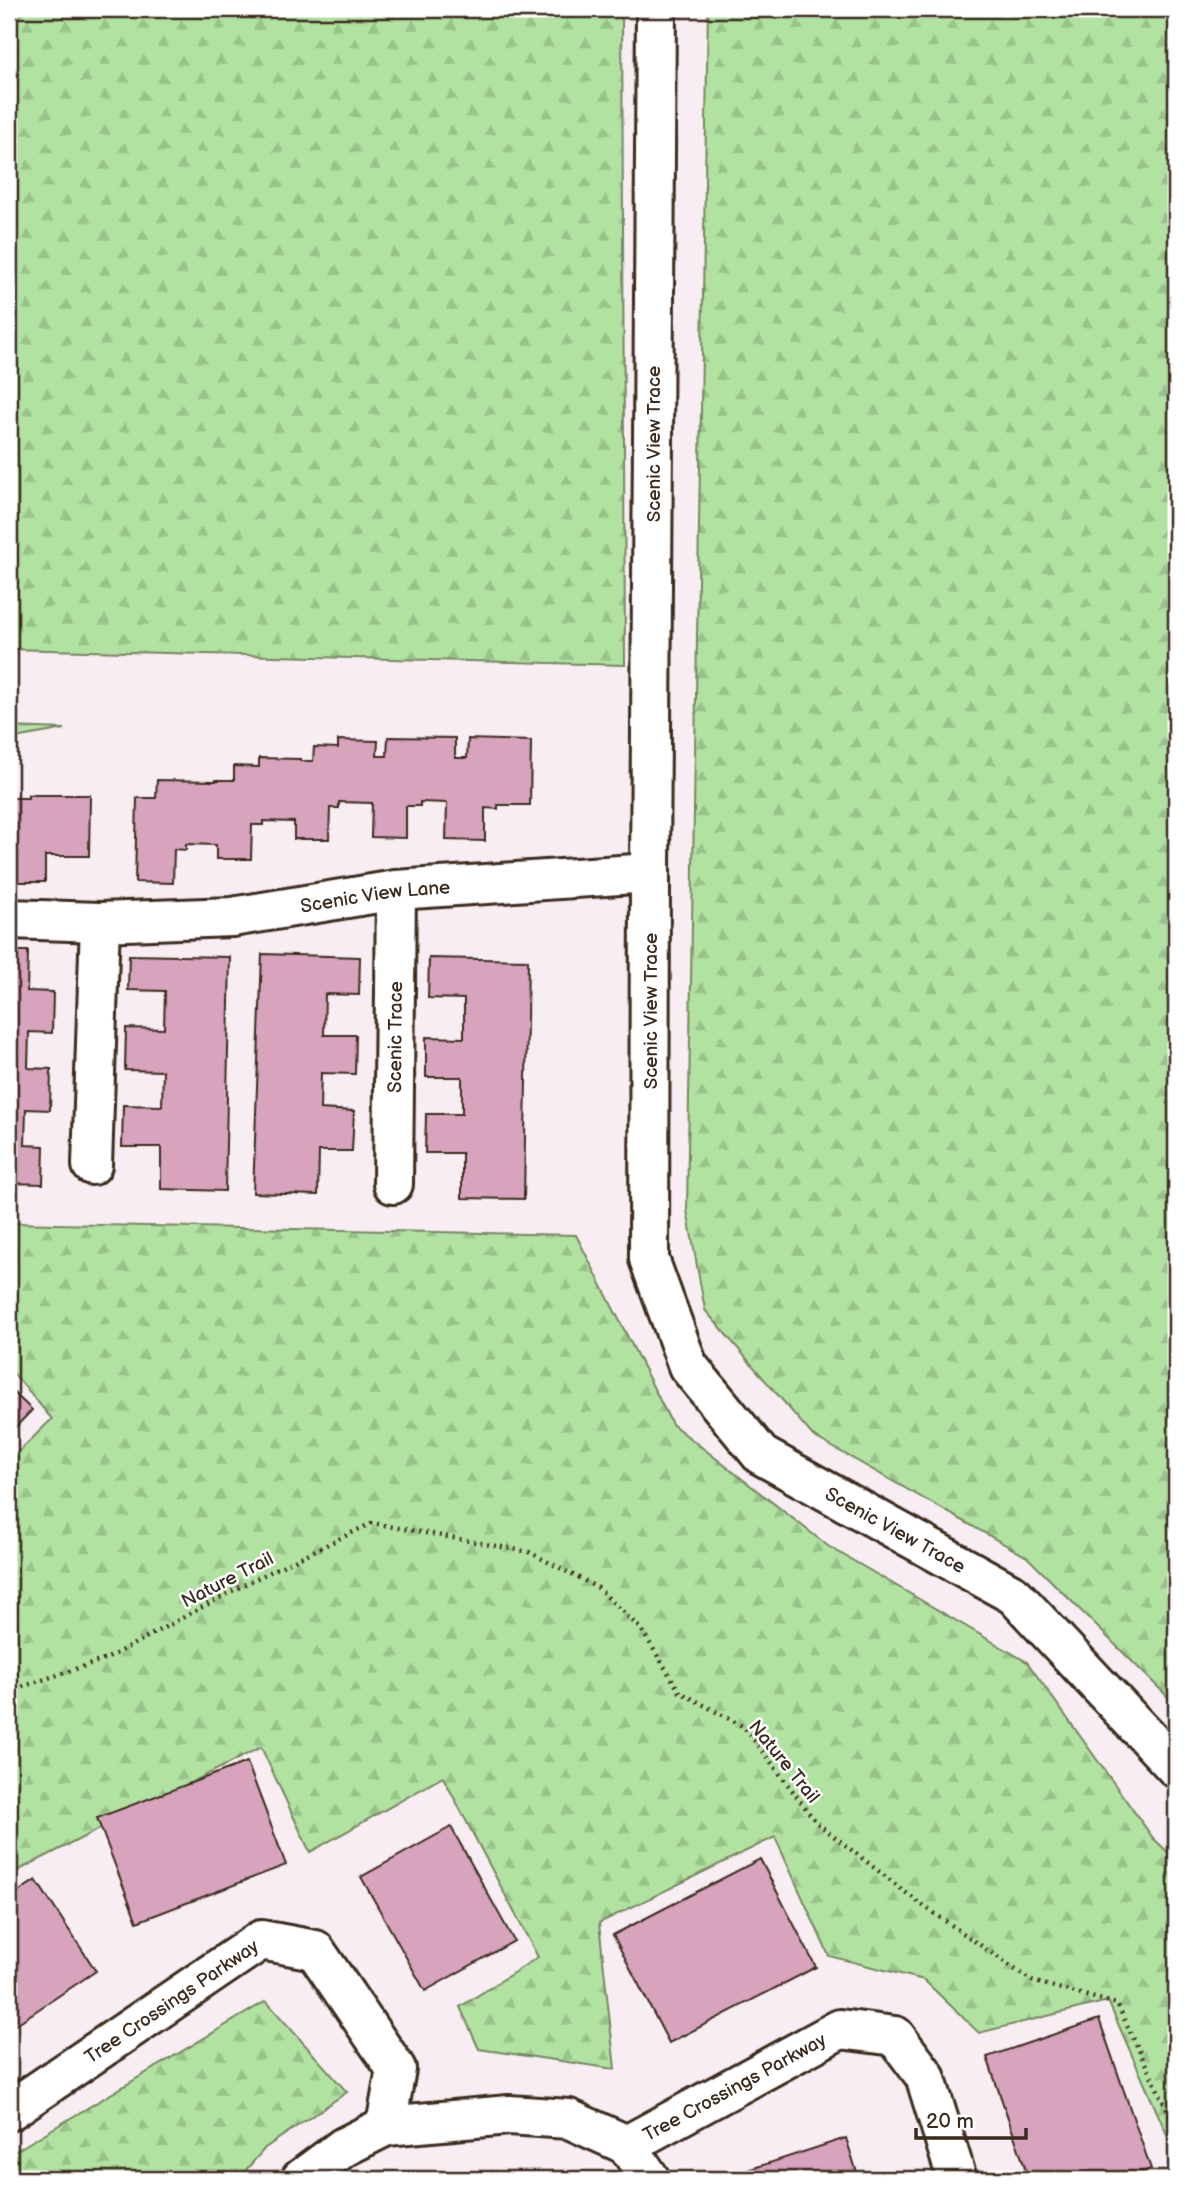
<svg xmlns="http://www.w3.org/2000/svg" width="1185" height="2188" viewBox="0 0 1185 2188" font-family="'Balsamiq Sans',sans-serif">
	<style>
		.forest { fill: url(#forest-firs); stroke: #768660; stroke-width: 2 }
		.building { fill: #d7a3bd; stroke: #3b2a1e; stroke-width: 2 }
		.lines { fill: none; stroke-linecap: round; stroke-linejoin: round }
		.minor-casing { stroke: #3b2a1e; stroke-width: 44 }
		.path { stroke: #3b2a1e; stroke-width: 4.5; stroke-dasharray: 2 5; stroke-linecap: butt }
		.minor { stroke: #fff; stroke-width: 38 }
		.labels { text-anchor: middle; stroke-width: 5; stroke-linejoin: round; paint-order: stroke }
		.street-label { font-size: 19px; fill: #3b2a1e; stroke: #fff }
	</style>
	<defs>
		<pattern id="forest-firs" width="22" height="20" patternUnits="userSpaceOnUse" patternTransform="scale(1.75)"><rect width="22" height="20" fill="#b1e2a2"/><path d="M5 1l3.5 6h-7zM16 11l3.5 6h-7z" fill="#99c28b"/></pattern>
	</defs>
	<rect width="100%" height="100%" fill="#f7edf2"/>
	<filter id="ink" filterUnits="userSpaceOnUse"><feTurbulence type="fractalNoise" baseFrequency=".0143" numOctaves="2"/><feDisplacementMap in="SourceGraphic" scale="14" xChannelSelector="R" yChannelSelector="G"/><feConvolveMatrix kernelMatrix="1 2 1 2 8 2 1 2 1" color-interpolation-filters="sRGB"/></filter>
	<g filter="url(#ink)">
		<g class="forest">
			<polygon points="28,9 622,9 625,665 9,649 9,24"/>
			<polygon points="708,9 1176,9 1176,1705 1027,1557 813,1436 705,1310 687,1210"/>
			<polygon points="9,727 65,729 9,739"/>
			<polygon points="9,1223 576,1235 672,1424 828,1546 1027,1662 1153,1838 1176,1860 1176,2155 1108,2001 979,2033 924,1980 829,1956 775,1837 599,1923 615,2069 479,2049 460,2007 538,1957 443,1777 310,1852 261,1747 9,1875 9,1461 52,1419 9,1368"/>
			<polygon points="266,2001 347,2092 265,2148 238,2179 9,2179 9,2155"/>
		</g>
		<g class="building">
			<polygon points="388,737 455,738 455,758 467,758 468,739 531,741 530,805 498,805 498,809 485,808 485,841 446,840 447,803 420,802 420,806 406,806 406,838 371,837 372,803 339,802 339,808 330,808 329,839 294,839 294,822 263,821 263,825 252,825 251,859 216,859 216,845 186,844 186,850 174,849 173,883 135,882 137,798 156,798 157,780 216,781 216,780 234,780 234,766 259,767 259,758 300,759 300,761 313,761 314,747 338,748 338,740 378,741 377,756 387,756"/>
			<polygon points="9,795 11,795 11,798 28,798 28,795 90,795 89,856 45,856 45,882 9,882"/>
			<polygon points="9,951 28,951 27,991 53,992 52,1033 29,1032 28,1068 51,1069 50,1110 26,1109 25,1145 44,1146 43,1184 9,1183"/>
			<polygon points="262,954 360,957 359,995 325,994 324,1035 356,1035 355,1074 321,1073 320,1109 354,1111 352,1151 319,1151 318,1195 253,1193"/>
			<polygon points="129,955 230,957 225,1191 161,1189 161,1147 122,1147 123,1105 162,1106 163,1071 125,1070 126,1028 164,1029 165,991 128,990"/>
			<polygon points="429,958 528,960 524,1199 462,1198 462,1153 425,1153 426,1114 462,1114 462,1077 426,1077 426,1037 464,1038 464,999 428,998"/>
			<polygon points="9,1388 32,1410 9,1434"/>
			<polygon points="247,1762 286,1865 137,1922 97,1818"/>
			<polygon points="451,1827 514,1941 425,1991 361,1877"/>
			<polygon points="760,1859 816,1967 669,2043 613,1935"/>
			<polygon points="36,1880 96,1971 9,2029 9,1898"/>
			<polygon points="1099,2019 1151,2169 1120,2179 1029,2179 987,2057"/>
			<polygon points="846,2138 859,2179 720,2179"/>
		</g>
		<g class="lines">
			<defs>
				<g id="minor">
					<path id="s1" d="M656,9l-6,864 -1,386 39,107 73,89 253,140 162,173"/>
					<path id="s2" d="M9,919l91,3 132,-5 164,-27 254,-17"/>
					<polyline points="92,1165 100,922"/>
					<path id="s3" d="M393,1184l3,-294"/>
					<path id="s4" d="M9,2111l252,-171 54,10 81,119 -10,57"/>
					<path id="s5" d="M627,2145l213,-116 55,7 30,40 32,103"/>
					<polyline points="301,2179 344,2147 386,2126 509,2115 569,2119 627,2145 650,2179"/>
				</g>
			</defs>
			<use href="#minor" class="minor-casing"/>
			<g class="path">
				<polyline points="9,1691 106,1659 249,1582 372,1523 529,1552 598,1588 641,1629 680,1692 744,1727 817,1823 918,1902 1032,1981 1117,2004 1176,2128"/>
				<polyline points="1172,2179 1176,2153"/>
			</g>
			<use href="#minor" class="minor"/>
		</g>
	</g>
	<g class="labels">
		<g class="street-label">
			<text transform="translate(653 444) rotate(-90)" y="7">Scenic View Trace</text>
			<text dy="7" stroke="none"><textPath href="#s2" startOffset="368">Scenic View Lane</textPath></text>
			<text transform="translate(650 1011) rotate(-90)" y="7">Scenic View Trace</text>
			<text dy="7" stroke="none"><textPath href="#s3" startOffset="147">Scenic Trace</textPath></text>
			<text dy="7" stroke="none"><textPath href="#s1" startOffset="1633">Scenic View Trace</textPath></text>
			<text transform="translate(227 1579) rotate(-27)" y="7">Nature Trail</text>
			<text transform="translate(785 1761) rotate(51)" y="7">Nature Trail</text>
			<text dy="7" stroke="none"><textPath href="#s4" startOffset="196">Tree Crossings Parkway</textPath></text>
			<text dy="7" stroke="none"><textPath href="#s5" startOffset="122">Tree Crossings Parkway</textPath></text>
		</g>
	</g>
	<rect width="1185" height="2188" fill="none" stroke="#fff" stroke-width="35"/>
	<rect x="18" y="18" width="1150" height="2153" fill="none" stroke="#3b2a1e" stroke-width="2.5" filter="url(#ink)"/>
	<path d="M916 2128v10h110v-10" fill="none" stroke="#3b2a1e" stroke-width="3.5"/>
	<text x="926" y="2128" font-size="21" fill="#3b2a1e" stroke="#ffffff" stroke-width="5" paint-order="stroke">20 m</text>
</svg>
